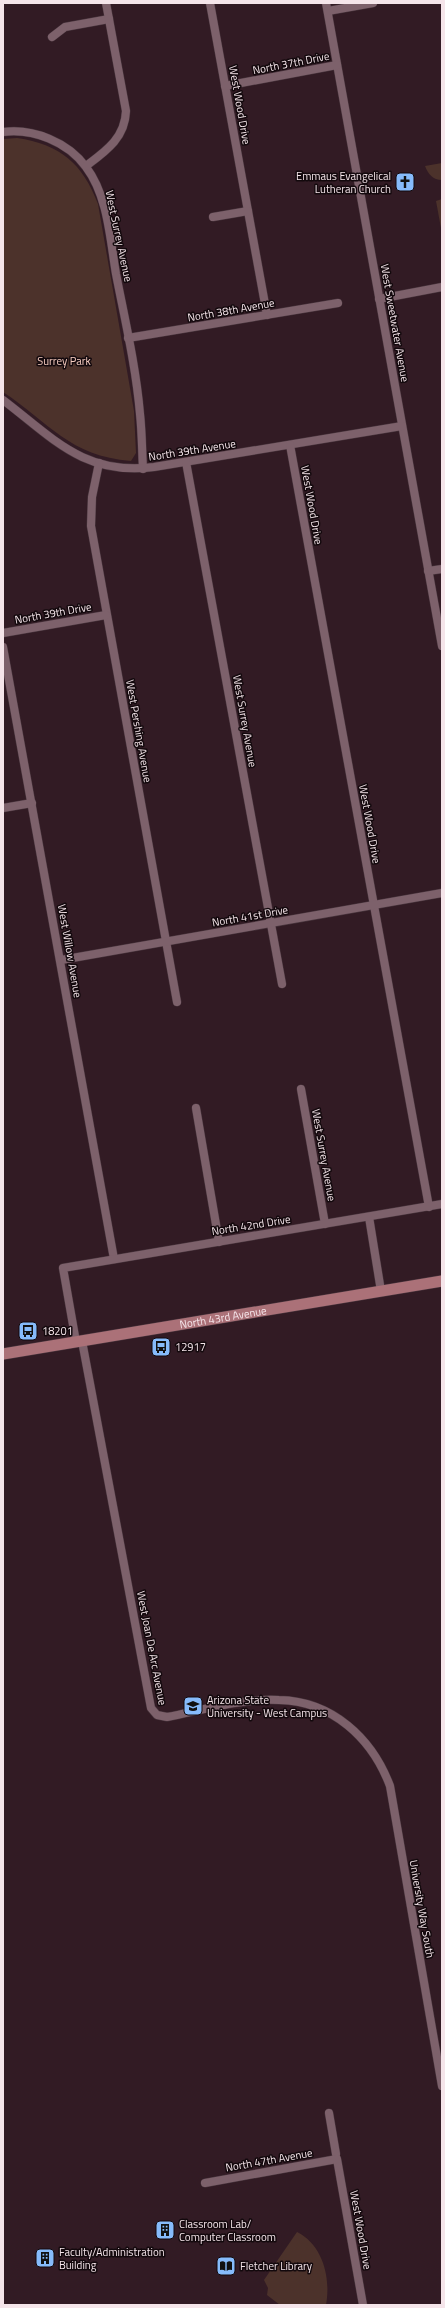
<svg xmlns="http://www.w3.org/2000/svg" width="445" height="2308" viewBox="0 0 445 2308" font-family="'Titillium Web',sans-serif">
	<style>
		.green { fill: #4c322b }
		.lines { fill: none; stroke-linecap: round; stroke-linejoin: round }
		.minor-casing { stroke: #49363e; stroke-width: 9 }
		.major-casing { stroke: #49363e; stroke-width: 12 }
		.minor { stroke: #7d616b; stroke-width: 8 }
		.major { stroke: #ab7178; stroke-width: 11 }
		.labels { text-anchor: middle; stroke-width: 3; stroke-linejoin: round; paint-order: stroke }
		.street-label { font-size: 11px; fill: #f5e5ea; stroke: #13090d }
		.poi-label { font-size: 11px; fill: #f5e5ea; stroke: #13090d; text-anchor: start }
		.park-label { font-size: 11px; fill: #f9cec2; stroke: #13090d }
	</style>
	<rect width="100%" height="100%" fill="#321b24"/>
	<g class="green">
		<path d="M17,138c43,6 66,26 81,66l36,207 2,42 -5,8c-62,-5 -81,-38 -128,-69v-253z"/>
		<path d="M442,163v17c-9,0 -14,-6 -17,-14z"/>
		<polygon points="442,199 442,228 441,228 436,201"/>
		<path d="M297,2232c26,13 34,46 29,73h-46l-13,-10 1,-7 -4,-8z"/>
	</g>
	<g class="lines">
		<defs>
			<g id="minor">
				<polyline points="210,3 267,315"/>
				<polyline points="326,3 442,646"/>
				<polyline points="328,11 373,3"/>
				<polyline points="52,37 65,27 109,19"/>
				<polyline points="225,86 337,65"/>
				<path d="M3,132c30,-4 65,10 83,35 22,29 24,72 30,107 9,46 20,93 24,140 2,18 2,37 3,55"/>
				<path d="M86,166c20,-15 39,-28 40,-55l-20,-108"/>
				<polyline points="213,217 248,211"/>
				<polyline points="379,299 442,287"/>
				<polyline points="128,338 338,303"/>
				<path d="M3,400c50,38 81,76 151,67l248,-41"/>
				<polyline points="290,445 429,1207"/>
				<polyline points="186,462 282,984"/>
				<polyline points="99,463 92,497 91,526 177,1002"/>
				<polyline points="428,571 442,569"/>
				<polyline points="3,633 106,615"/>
				<polyline points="3,647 114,1259"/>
				<polyline points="3,808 32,803"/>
				<polyline points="61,960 442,893"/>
				<polyline points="301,1089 325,1224"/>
				<polyline points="196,1108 219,1242"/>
				<polyline points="369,1217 381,1291"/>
				<path d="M82,1341l69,367 6,7 10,2c36,-7 75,-19 112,-17 53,1 93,38 111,86l52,300"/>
				<polyline points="76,1342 63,1268 442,1204"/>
				<polyline points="329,2113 336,2154"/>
				<polyline points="205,2183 337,2159 363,2305"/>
			</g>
			<g id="major">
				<path id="s1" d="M3,1354l439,-73"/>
			</g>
		</defs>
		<use href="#minor" class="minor-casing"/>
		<use href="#major" class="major-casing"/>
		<use href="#minor" class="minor"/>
		<use href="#major" class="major"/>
	</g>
	<defs>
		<symbol id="church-square" viewBox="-11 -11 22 22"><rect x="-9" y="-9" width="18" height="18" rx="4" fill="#86bbfb" stroke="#13090d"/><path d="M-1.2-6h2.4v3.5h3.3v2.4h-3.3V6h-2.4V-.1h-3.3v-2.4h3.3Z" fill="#111"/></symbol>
		<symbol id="bus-square" viewBox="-11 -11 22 22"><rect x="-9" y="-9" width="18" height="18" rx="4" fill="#86bbfb" stroke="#13090d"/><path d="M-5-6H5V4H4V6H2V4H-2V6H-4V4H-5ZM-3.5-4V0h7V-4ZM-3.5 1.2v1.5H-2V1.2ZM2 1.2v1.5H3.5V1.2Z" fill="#111"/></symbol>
		<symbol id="university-square" viewBox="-11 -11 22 22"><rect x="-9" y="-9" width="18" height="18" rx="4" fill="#86bbfb" stroke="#13090d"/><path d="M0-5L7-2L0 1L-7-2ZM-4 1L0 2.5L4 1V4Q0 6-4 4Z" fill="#111"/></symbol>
		<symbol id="building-square" viewBox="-11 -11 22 22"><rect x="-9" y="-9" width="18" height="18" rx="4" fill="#86bbfb" stroke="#13090d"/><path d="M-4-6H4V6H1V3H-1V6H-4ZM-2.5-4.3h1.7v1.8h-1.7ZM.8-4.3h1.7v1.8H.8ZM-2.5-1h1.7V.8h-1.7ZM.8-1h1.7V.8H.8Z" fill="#111"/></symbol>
		<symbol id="library-square" viewBox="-11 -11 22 22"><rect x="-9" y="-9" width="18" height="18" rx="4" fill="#86bbfb" stroke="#13090d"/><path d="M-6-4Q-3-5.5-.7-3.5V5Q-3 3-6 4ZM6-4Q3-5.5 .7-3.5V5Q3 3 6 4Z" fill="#111"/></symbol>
	</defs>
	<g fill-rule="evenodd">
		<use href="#church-square" x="394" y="171" width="22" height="22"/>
		<use href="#bus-square" x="17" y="1320" width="22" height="22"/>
		<use href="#bus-square" x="150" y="1336" width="22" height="22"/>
		<use href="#university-square" x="182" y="1695" width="22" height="22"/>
		<use href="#building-square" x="154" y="2219" width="22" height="22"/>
		<use href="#building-square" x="34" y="2247" width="22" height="22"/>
		<use href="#library-square" x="215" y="2255" width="22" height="22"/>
	</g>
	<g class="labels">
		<g class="street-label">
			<text transform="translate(291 63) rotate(-11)" y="4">North 37th Drive</text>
			<text transform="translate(240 105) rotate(80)" y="4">West Wood Drive</text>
			<text transform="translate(119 236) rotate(78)" y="4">West Surrey Avenue</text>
			<text transform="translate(231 310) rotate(-10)" y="4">North 38th Avenue</text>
			<text transform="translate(395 323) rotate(80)" y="4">West Sweetwater Avenue</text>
			<text transform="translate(192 450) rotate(-9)" y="4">North 39th Avenue</text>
			<text transform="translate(312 505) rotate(80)" y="4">West Wood Drive</text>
			<text transform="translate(53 613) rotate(-10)" y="4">North 39th Drive</text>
			<text transform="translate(245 721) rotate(80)" y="4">West Surrey Avenue</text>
			<text transform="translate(139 731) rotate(80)" y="4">West Pershing Avenue</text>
			<text transform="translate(370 824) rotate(80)" y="4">West Wood Drive</text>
			<text transform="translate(250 916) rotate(-10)" y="4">North 41st Drive</text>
			<text transform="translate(70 951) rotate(80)" y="4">West Willow Avenue</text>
			<text transform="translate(324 1155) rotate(80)" y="4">West Surrey Avenue</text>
			<text transform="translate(251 1225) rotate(-9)" y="4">North 42nd Drive</text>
			<text dy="4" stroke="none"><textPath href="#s1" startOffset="223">North 43rd Avenue</textPath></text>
			<text transform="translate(152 1648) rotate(79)" y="4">West Joan De Arc Avenue</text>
			<text transform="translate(422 1909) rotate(80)" y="4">University Way South</text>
			<text transform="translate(269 2160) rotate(-10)" y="4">North 47th Avenue</text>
			<text transform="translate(361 2230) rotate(80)" y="4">West Wood Drive</text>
		</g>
		<g class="poi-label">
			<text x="391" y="180" text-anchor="end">Emmaus Evangelical<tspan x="391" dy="13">Lutheran Church</tspan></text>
			<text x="42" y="1335">18201</text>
			<text x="175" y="1351">12917</text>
			<text x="207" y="1704">Arizona State<tspan x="207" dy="13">University - West Campus</tspan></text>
			<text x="179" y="2228">Classroom Lab/<tspan x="179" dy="13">Computer Classroom</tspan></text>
			<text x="59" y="2256">Faculty/Administration<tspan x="59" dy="13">Building</tspan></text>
			<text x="240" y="2270">Fletcher Library</text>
		</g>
		<g class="park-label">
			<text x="64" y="365">Surrey Park</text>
		</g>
	</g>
	<rect width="445" height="2308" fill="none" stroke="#f5e5ea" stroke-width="8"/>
</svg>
